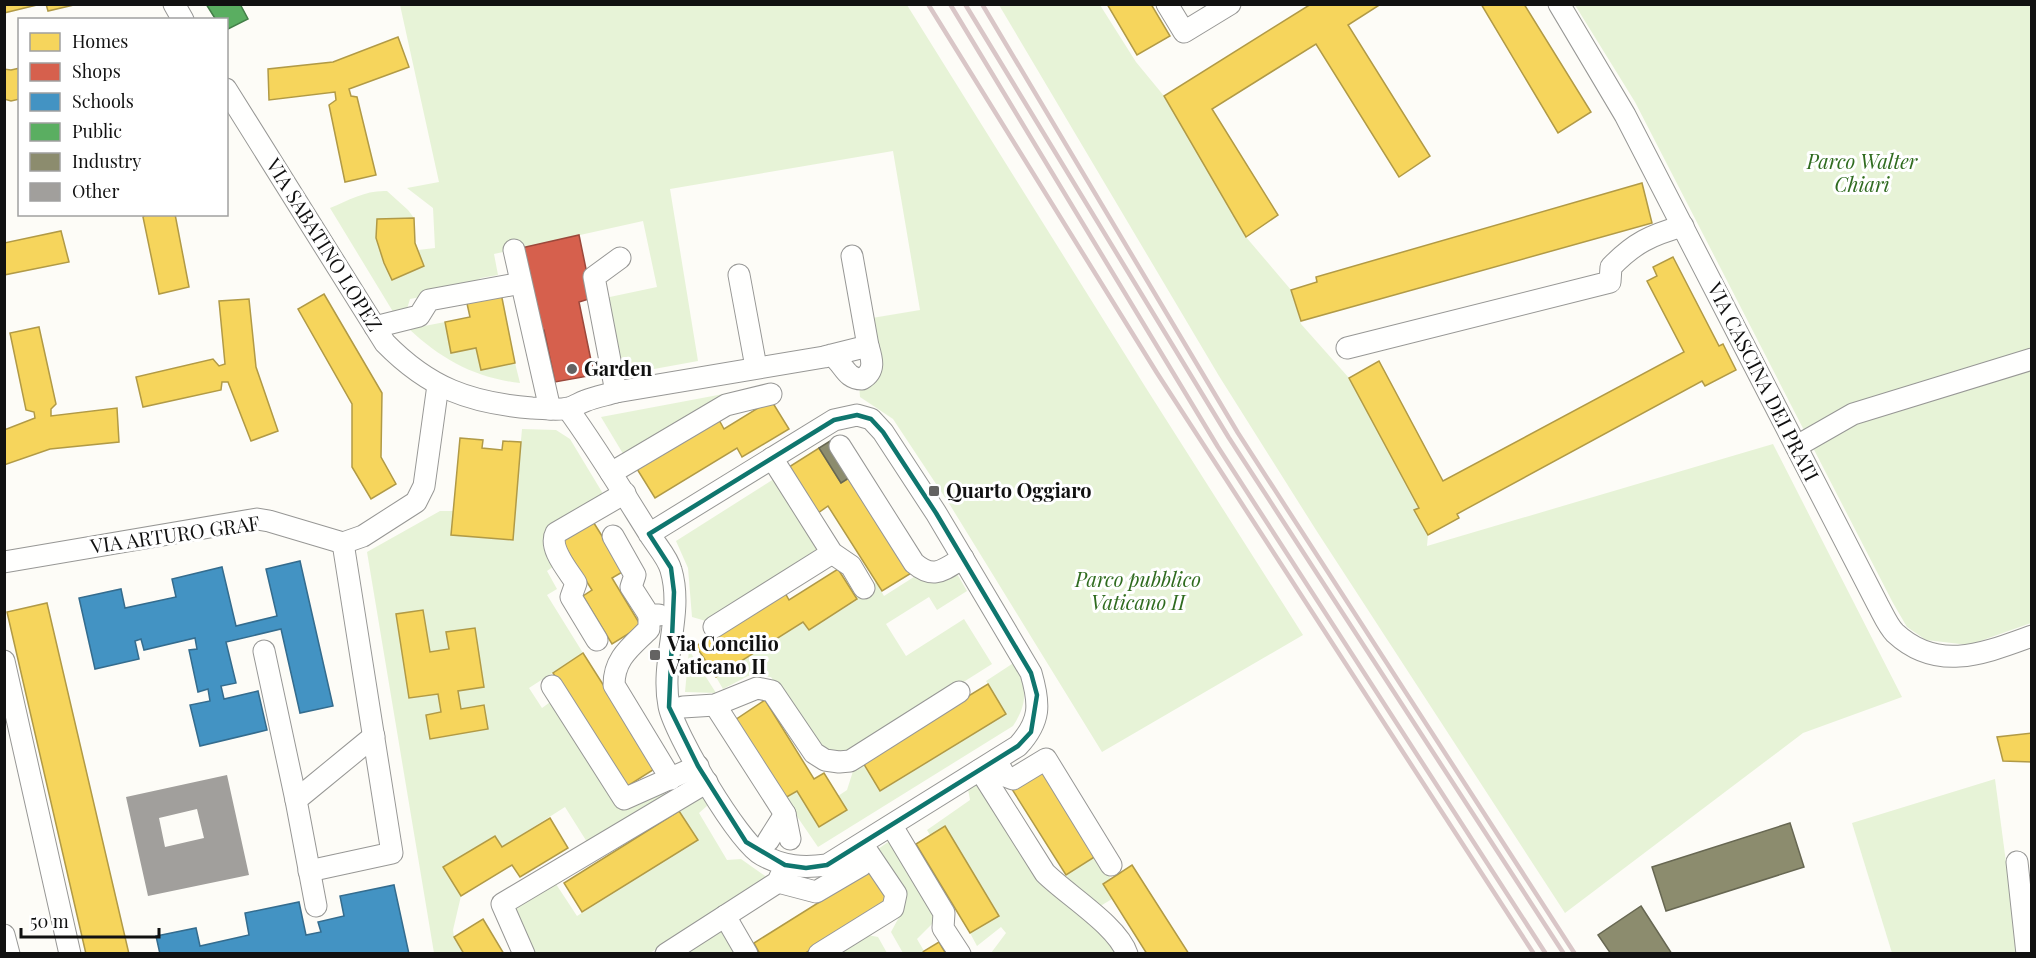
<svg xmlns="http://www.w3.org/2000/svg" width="2036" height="958" viewBox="0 0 2036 958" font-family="'Playfair Display',serif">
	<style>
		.green { fill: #e7f3d7; fill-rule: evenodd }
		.homes { fill: #f6d55c; stroke: #b19a46; stroke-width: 1.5 }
		.shops { fill: #d6604d; stroke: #9b483b; stroke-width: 1.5 }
		.schools { fill: #4393c3; stroke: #346c8e; stroke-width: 1.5 }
		.public { fill: #5aae61; stroke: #447f49; stroke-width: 1.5 }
		.industry { fill: #8c8c6e; stroke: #676752; stroke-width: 1.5 }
		.building { fill: #a19f9c; fill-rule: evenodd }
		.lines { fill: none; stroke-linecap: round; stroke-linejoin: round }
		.minor-casing { stroke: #979795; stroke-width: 23 }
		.minor { stroke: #fffffe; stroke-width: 21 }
		.rail { stroke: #d9c6c7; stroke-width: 4.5 }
		.marked { fill: none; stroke: #0f766e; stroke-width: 4.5; stroke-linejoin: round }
		.poi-dot { fill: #646362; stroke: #fff; stroke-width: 2 }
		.labels { text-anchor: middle; stroke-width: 6; stroke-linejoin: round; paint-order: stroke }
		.park-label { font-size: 20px; font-style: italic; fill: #2f6b1f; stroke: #fff }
		.street-label { font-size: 20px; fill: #111; stroke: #fff }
		.poi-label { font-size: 20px; font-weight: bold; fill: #111; stroke: #fff; text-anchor: start }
	</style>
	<rect width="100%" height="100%" fill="#fdfcf7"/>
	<g class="green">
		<path d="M400,5h507l239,383 157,247 -201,117 -152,-247 -57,-86 -33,-22 -1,-14 22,-10 -9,-55 48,-8 -27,-159 -223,38 28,172 -77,14 -16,-77 52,-11 -14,-66 -149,33 4,21 -17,3 -19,11 -52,10 -4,13 -11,3 -65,-107c19,-8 36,-18 57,-17l21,19 6,8 -37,1c-1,24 4,39 15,60l32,-13 -6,-16 17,-2 -2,-40 -26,-20 32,-6z"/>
		<polygon points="999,5 1100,5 1136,62 1164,96 1246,237 1291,290 1301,324 1349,378 1419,508 1414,510 1428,535 1427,546 1773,444 1902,697 1803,733 1565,913 1316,530 1219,376"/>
		<polygon points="1575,5 2031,5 2031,623 1969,645 1926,640 1907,627 1893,603 1635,102"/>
		<path d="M445,322l6,31 25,-5 39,15 5,20c-45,-5 -79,-24 -111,-54z"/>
		<polygon points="734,392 625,457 601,417"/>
		<path d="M522,429l34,1 14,9 35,58 -60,33 -2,17 14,17 -10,7 10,18 -10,6 36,58 -54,35 13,20 11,-8 70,109 41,-19 3,4 -80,48 -22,-35 -63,40 -8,-11 -50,31 17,29 -8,34 1,7 10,16h-30l-67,-401 73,-41h13l-1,24 60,5zM396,615l34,37 19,-3 -2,-17 28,-4 9,58 -26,5 3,18 23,-3 4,23 -58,9 -4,-23 15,-3 -3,-18 -29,4z"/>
		<polygon points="777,477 824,553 713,623 692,617 688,568 676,541"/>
		<polygon points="956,572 967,591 937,610 929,597 886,624 906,656 964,619 992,664 851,753 835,754 819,747 771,677 748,676 723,689 716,677 803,622 809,630 857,600 854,595 876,582 884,596 917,575"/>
		<polygon points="689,650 716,693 685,692"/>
		<path d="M1015,662c11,27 14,39 -2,64l-195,121 -33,-48 12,-8 23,36 27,-17 -9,-14 9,-6 8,-25 7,-4 19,30 125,-77 -20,-33z"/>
		<polygon points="1995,779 2018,953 1892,953 1852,823"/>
		<polygon points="976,782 1058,893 1120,953 991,953 1006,933 1001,927 977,946 970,933 999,915 945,827 930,835 927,830 970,800 968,789"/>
		<polygon points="702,793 708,805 699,813 727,860 741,859 768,878 650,953 535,953 514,905 554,881 577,916 697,840 677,808"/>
		<polygon points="891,840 933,908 933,923 917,939 924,951 921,953 903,953 891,932 904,908 902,887 878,849"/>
		<polygon points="1096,856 1111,879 1103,884 1112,899 1097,908 1073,886 1066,875"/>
		<polygon points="722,928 738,954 683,954"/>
		<polygon points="862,934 878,937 887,953 831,954"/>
	</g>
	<g class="homes">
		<polygon points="4,4 41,4 4,13"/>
		<polygon points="46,4 78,4 48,11"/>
		<polygon points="1107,4 1151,4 1170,36 1137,55"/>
		<polygon points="1311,4 1381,4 1348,25 1430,156 1399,177 1316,44 1212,109 1278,215 1246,237 1164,96"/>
		<polygon points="1481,4 1524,4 1591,112 1558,133"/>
		<polygon points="398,37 409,67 349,89 351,96 357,97 376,175 345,182 329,105 336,100 335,92 269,100 268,69 333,62"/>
		<polygon points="20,68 20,99 11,101 4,99 4,69 11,70"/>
		<polygon points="1642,183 1652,223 1301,321 1291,290 1317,282 1316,277"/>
		<polygon points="146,214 175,214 189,287 159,294 143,217"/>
		<polygon points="414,218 415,243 424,266 392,280 384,263 376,238 377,219"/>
		<polygon points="61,231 69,262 4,275 4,243"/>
		<polygon points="1673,257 1719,346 1723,344 1736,370 1705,386 1702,381 1457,514 1459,518 1428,535 1414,510 1419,508 1349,378 1379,361 1443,481 1684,352 1647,281 1657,276 1653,267"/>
		<polygon points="501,293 515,363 481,370 476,348 451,353 445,322 470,317 466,299"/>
		<polygon points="324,294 382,393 381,457 396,484 371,499 352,467 352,404 298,309"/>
		<polygon points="249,299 256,367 278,431 251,441 228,382 222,382 221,390 143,407 136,377 213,359 219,366 225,364 219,301"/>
		<polygon points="39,327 56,404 51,409 51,416 117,408 119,442 50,449 4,465 4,430 35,418 34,412 26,410 10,333"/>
		<polygon points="771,400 789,429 742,457 737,448 655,498 637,469 718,418 724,429"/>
		<polygon points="460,438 483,440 482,448 502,450 503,441 521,442 513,540 451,535"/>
		<polygon points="819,448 841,483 852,476 913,572 882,591 828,506 818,513 789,467"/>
		<polygon points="592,520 624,571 612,578 641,626 612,644 583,596 592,590 560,539"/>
		<polygon points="838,569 857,599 809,630 803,622 716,677 696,646 784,591 789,600"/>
		<polygon points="47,603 129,954 86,954 7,612"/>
		<polygon points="423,610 430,652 449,649 446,632 475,628 484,687 458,691 461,709 484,705 488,729 430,739 426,715 441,712 438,694 409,698 396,614"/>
		<polygon points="583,653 656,768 626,787 553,673"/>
		<polygon points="988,684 1006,714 880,791 862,761"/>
		<polygon points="765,700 814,779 824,773 847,810 819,827 797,791 785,798 735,720"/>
		<polygon points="2032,733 2032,762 2003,761 1997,737"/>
		<polygon points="1041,767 1096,856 1066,875 1010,786"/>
		<polygon points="679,811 698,840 582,912 564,883"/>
		<polygon points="550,818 568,848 520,877 512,865 461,896 443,867 495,836 502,847"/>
		<polygon points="945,826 999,916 970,933 916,844"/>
		<polygon points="1132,865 1189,954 1147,954 1103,884"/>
		<polygon points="869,871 888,901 804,954 760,954 754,943"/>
		<polygon points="483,919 504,954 464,954 454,937"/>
		<polygon points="939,942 946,954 921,954 924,951"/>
	</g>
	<polygon class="shops" points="579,235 592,298 579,302 594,375 555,382 544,330 538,331 521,248"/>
	<g class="schools">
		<polygon points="300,561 333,706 300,713 281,629 226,642 236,683 221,686 224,699 258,691 267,730 200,746 190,705 210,701 208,689 198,692 189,650 197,649 195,638 144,650 141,639 135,641 139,659 95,669 79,598 121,589 125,608 176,597 172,579 222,567 236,626 277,616 266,569"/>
		<polygon points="394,885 409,954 160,954 156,936 196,928 200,946 249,935 245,913 299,902 306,935 321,932 318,922 344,916 340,896"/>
	</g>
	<polygon class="public" points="206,4 240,4 248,19 226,30 226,20 216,20"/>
	<g class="industry">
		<polygon points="830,441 852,476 841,483 819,448"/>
		<polygon points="1790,823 1804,867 1666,911 1652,867"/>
		<polygon points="1641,906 1672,954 1611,954 1598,935"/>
	</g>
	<path class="building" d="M227,775l22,100 -101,21 -22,-99zM197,809l7,29 -39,9 -6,-29z"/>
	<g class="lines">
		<defs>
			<g id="minor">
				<polyline points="174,4 183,20"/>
				<polyline points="1167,4 1184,32 1230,4"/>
				<path d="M1559,4l66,111 253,490c5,9 10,21 17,28 43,40 90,20 137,3"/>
				<path d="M226,89l159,254c44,45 85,60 147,65 11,0 25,3 36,0 6,-1 11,-5 17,-7 10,-4 21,-6 31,-9l208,-35 44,-11c4,13 8,25 -6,33 -17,0 -18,-16 -31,-24"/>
				<polyline points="514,250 550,409"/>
				<polyline points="852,256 868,346"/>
				<polyline points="739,275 756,367"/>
				<polyline points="375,327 419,316 429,300 516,284"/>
				<path d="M1347,348l263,-66 1,-15c23,-24 40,-32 72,-41"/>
				<polyline points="616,392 594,277 620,258"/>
				<path d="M568,409c29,40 55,83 82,126 6,10 18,23 21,35 13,44 -11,91 -2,136 5,27 69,136 93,149 22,12 41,13 65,10l191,-119c23,-25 22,-42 13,-73l-95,-160 -53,-81 -12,-13 -14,-4 -23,5 -185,114"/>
				<path d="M840,446l74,117c20,17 29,7 49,-5"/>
				<polyline points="1797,446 1853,414 2032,359"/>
				<polyline points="772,458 832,553 851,566 864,588"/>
				<polyline points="611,473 726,405 771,394"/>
				<polyline points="613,536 635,575 631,587 649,615 659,615"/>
				<polyline points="343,543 363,536 416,502 424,486 438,385"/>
				<polyline points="4,562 257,519 269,521 343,543"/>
				<path d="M649,615v14c-18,18 -35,29 -35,56l57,94"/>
				<polyline points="714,627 832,553"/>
				<path d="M597,640l-26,-43 5,-14c-8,-13 -28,-35 -20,-50l69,-40"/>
				<polyline points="264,651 296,800"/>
				<polyline points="4,661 70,954"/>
				<polyline points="552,686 624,799 698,766"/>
				<polyline points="715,705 785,814 790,839"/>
				<polyline points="683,707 715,705 757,688 772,691 814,753 825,760 839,762 850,761 959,692"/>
				<polyline points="996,760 1005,776 1013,779 1046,759 1111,865"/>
				<path d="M980,770l65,103c22,22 73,53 82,81"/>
				<polyline points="896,833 944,913 943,928 960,954"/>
				<polyline points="768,841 785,814"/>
				<polyline points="2017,862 2027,954"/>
				<polyline points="309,871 392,853 343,543"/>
				<polyline points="778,882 816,892 862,865"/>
				<polyline points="316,906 296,800 374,736"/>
				<polyline points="725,916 747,954"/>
				<polyline points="4,935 9,954"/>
				<polyline points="524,954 502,904 707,782"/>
				<polyline points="666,954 778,882 780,877"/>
				<polyline points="819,954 893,908 896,894 867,851"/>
			</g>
		</defs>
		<use href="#minor" class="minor-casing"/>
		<use href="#minor" class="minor"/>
		<g class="rail">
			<polyline points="928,4 1157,373 1534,954"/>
			<polyline points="950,4 1218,447 1546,954"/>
			<polyline points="965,4 1229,438 1564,954"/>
			<polyline points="982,4 1238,433 1575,954"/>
		</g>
	</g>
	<path class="marked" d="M857,415l14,4 12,13 53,81 95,160 6,22 -6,37 -13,14 -191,119 -21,3 -21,-3 -39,-23 -48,-76 -29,-59 5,-115 -3,-24 -22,-34 185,-114z"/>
	<g class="poi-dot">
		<circle cx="572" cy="369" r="6"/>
		<rect x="928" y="485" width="12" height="12" rx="3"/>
		<rect x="649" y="649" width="12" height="12" rx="3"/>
	</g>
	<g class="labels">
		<g class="park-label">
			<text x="1862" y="169">Parco Walter<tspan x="1862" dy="23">Chiari</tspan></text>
			<text x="1138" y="587">Parco pubblico<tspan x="1138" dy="23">Vaticano II</tspan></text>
		</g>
		<g class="street-label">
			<text transform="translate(324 245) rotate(58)" y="7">VIA SABATINO LOPEZ</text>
			<text transform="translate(1763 382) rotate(63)" y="7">VIA CASCINA DEI PRATI</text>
			<text transform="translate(175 535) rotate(-8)" y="7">VIA ARTURO GRAF</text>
		</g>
		<g class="poi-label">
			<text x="584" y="376">Garden</text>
			<text x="946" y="498">Quarto Oggiaro</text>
			<text x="667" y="651">Via Concilio<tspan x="667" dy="23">Vaticano II</tspan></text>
		</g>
	</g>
	<rect width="2036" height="958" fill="none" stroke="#111111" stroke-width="12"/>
	<rect x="18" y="18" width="210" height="198" fill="#ffffff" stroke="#a0a0a0" stroke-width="1.5"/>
	<rect x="30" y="33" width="30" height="18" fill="#f6d55c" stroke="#a0a0a0" stroke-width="1.5"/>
	<text x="72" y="48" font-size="18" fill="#111111">Homes</text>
	<rect x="30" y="63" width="30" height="18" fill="#d6604d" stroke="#a0a0a0" stroke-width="1.5"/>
	<text x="72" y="78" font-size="18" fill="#111111">Shops</text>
	<rect x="30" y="93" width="30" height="18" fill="#4393c3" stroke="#a0a0a0" stroke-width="1.5"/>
	<text x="72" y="108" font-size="18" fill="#111111">Schools</text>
	<rect x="30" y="123" width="30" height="18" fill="#5aae61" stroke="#a0a0a0" stroke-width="1.5"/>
	<text x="72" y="138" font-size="18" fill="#111111">Public</text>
	<rect x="30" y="153" width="30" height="18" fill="#8c8c6e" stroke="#a0a0a0" stroke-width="1.5"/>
	<text x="72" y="168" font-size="18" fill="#111111">Industry</text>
	<rect x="30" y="183" width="30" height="18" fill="#a19f9c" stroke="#a0a0a0" stroke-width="1.5"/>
	<text x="72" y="198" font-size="18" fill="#111111">Other</text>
	<path d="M21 928v9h138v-9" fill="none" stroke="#111111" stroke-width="3"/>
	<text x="30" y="928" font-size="18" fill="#111111" stroke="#ffffff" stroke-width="4.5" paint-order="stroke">50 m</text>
</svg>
